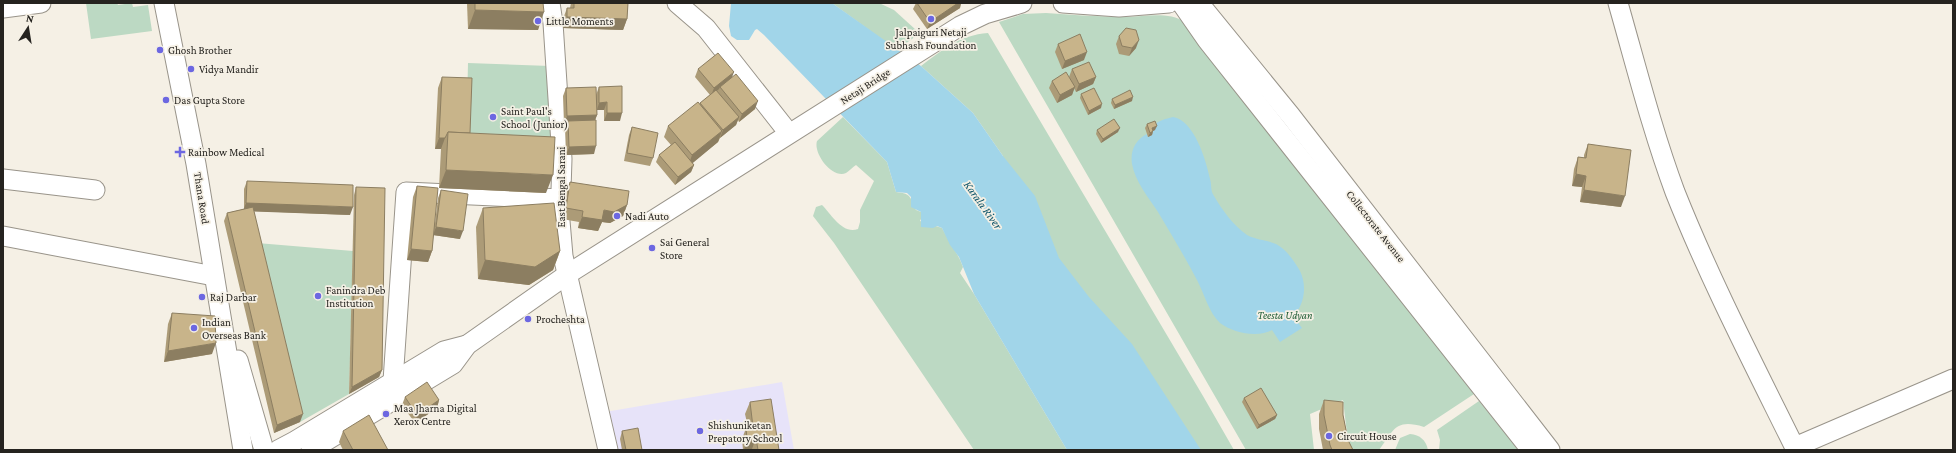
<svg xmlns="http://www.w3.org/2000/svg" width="1956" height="453" viewBox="0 0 1956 453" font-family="'Crimson Pro',serif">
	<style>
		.education { fill: #e7e3f9 }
		.green { fill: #bcd9c3 }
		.water { fill: #a1d5e9 }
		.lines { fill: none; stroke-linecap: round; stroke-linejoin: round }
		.minor-casing { stroke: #99948a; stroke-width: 21 }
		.minor { stroke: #fff; stroke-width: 19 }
		.wall { fill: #ac9b77 }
		.shaded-wall { fill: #8c7e61 }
		.building { fill: #c8b48a; stroke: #8c7e61 }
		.poi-dot { fill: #6c67e1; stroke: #f5f0e5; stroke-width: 1.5 }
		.labels { text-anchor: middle; stroke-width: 3.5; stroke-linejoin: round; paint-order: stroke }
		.poi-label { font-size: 11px; fill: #25231f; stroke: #f5f0e5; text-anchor: start }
		.street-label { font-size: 11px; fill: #25231f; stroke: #f5f0e5 }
		.park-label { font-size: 11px; font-style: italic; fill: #1d5c35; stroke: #f5f0e5 }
		.water-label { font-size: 12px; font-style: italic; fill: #10566b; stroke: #f5f0e5 }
	</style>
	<rect width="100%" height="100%" fill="#f5f0e5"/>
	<polygon class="education" points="782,382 794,450 613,450 605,412"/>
	<g class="green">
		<polygon points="86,3 117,3 118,5 132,3 133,7 148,5 152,31 91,39"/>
		<polygon points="832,3 879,3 894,10 916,30 916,36 905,44 894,48"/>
		<path d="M1046,13c24,2 48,3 72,4 20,1 49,-7 67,5l99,126 190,246 -50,33c-30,-9 -30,4 -45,23h-30l-6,-50 -33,14 4,36h-68l-247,-428 24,-8z"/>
		<path d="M988,33l215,363 31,54h-38l-95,-124 -97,-152 -1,-18 -30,-43 -52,-47c21,-16 39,-31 67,-33z"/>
		<polygon points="468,63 550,66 550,153 466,150"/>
		<path d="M843,117l44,45 9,30c17,2 13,5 20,18l5,2 1,5 -2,4 22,7c7,14 16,25 21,39l-3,6 14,21 93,156h-93l-140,-207 -21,-27 3,-9 6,-2c9,9 21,30 36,24l2,-7v-12l14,-29 -18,-16c-3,2 -7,6 -10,8 -14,6 -33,-20 -29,-32z"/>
		<polygon points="257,243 353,251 349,394 300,422"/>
		<polygon points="1479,401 1519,450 1439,450 1440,440 1437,430"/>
		<path d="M1410,434c10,1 16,6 18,16h-33l5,-12z"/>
	</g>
	<g class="water">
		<polygon points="731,3 832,3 921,66 973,113 1003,156 1035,196 1059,258 1089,297 1132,344 1201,450 1067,450 974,294 959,257 950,245 942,228 937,226 933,228 921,227 921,212 911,207 911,197 907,193 896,192 887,162 764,35 757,29 755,30 749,40 737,40 731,36 729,26"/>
		<path d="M1173,117c21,3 33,43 37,62 2,6 0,11 4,17 8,14 20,30 33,39 9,5 20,5 29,9 10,5 19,18 24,27 7,14 5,34 -7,45l9,12 -22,14 -8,-12c-14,8 -39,3 -52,-7 -11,-10 -16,-30 -23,-43 -12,-23 -26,-46 -39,-68 -10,-15 -23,-31 -26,-48 -2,-13 3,-24 15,-30l1,3c6,-15 9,-16 25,-20z"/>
	</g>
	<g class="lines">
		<defs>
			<g id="minor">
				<polyline points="164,3 196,164 243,450"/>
				<polyline points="550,3 553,23 562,159 560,221 563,256 608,450"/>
				<polyline points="677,3 706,28 784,127"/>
				<polyline points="1063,3 1119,7 1169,3"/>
				<polyline points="1199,3 1291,116 1550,450"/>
				<path d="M1618,3c18,63 34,127 57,189 35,88 79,173 121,258"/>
				<polyline points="1182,4 1207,40 1531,450"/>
				<polyline points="3,8 41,3"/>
				<polyline points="3,179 95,190"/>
				<polyline points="3,236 214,276"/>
				<polyline points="238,360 264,450"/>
				<polyline points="393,381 406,192 561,199"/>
				<polyline points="1795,447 1953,379"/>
				<polyline points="278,450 295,441 444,351 467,345"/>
				<polyline points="311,450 453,364 467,345 568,274 960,26 985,14 1022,3"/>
			</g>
		</defs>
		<use href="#minor" class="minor-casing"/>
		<use href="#minor" class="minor"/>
	</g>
	<g class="wall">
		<polygon points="467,3 543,3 538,30 468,29"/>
		<polygon points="571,3 628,3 627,19 623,30 563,28 563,19 567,8 570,8"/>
		<polygon points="916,3 961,3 960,8 927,29 913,9"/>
		<polygon points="1119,36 1136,48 1129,56 1119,54 1116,44"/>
		<polygon points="1058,44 1084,60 1062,69 1055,52"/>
		<polygon points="698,69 732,77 755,109 739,122 738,120 736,125 720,138 718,142 692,163 694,165 691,172 675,185 656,162 659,155 671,145 664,137 668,126 700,104 710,95 695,77"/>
		<polygon points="1072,69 1096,77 1093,84 1076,92 1074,88 1072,95 1057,103 1049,88 1052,81 1071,81 1069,77"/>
		<polygon points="442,77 470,133 546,193 439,188 441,149 435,149 438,88"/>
		<polygon points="599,87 620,121 604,121 604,110 597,110 597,115 595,120 594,154 566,155 565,128 567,124 564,124 563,96 566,88 596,95"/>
		<polygon points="1081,94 1101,108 1088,115 1080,98"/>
		<polygon points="1112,99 1132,101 1114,109 1111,103"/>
		<polygon points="1147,124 1155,130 1153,131 1152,135 1148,137 1145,128"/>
		<polygon points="632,127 653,158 650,166 624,161 629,135"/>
		<polygon points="1097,130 1118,132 1101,143 1096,134"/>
		<polygon points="1588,144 1621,207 1580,202 1582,187 1572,186 1574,169 1578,157 1584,158 1584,155"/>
		<polygon points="247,181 350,215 254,211 300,422 274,433 224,221 227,213 244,209 244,189"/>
		<polygon points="570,182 627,205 623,216 610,223 602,222 598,231 578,228 579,222 562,219 566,194"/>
		<polygon points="417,186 435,223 438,198 441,190 460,239 433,235 432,251 428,262 407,260 413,197"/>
		<polygon points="356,187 382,370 379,377 349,394 354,195"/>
		<polygon points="483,208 560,251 553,270 529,285 478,279 476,227"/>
		<polygon points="172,313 212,354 164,362 168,324"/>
		<polygon points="405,397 439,400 437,408 415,423 402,405"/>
		<polygon points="1244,398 1277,415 1275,419 1257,429 1242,402"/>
		<polygon points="1324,400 1343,415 1348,440 1353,450 1323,450 1319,429 1319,414"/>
		<polygon points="750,402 779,450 752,450 752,449 743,450 742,439 746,428 748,427 745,414"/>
		<polygon points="343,431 388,450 343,450 339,442"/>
		<polygon points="622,431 642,450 622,450 620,439"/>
	</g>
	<g class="shaded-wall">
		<polygon points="958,3 961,3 960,8 927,29 930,22"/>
		<polygon points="475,10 544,12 538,30 468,29"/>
		<polygon points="567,17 627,19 623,30 563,28"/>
		<polygon points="1139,40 1136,48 1129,56 1132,48"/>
		<polygon points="1087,52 1084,60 1062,69 1065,61"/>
		<polygon points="734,72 731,80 720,87 719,89 711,96 714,88"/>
		<polygon points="1096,77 1093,84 1076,92 1079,84"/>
		<polygon points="1075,87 1072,95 1057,103 1060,95"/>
		<polygon points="1133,97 1132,101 1114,109 1115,105"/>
		<polygon points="758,101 755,109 739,122 742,114"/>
		<polygon points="607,102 604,110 597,110 599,103"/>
		<polygon points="1102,104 1101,108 1088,115 1089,111"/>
		<polygon points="607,113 622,113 620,121 604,121"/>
		<polygon points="597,115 594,123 568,121 567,124 564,124 567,116"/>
		<polygon points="739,117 736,125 720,138 723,130"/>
		<polygon points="1157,126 1155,130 1150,132 1152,128"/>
		<polygon points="1120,128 1118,132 1101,143 1103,139"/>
		<polygon points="722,131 718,142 688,167 692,155"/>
		<polygon points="1153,131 1152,135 1148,137 1150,133"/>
		<polygon points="439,138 445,138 441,149 435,149"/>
		<polygon points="596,146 594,154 566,155 569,147"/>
		<polygon points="694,165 691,172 675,185 678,177"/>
		<polygon points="446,170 553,175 546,193 439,188"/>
		<polygon points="1576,174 1586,176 1582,187 1572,186"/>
		<polygon points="1584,190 1625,196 1621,207 1580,202"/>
		<polygon points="246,203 353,207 350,215 243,211"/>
		<polygon points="627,205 623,216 610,223 602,222 598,231 578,228 582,217"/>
		<polygon points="436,227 463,231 460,239 433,235"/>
		<polygon points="411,249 432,251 428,262 407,260"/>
		<polygon points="560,251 553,270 529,285 478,279 485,260"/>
		<polygon points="216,343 212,354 164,362 168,351"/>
		<polygon points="382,370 379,377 349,394 352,387"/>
		<polygon points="439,400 437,408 415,423 417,415"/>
		<polygon points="303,414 300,422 274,433 277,425"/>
		<polygon points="1277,415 1275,419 1257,429 1259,425"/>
		<polygon points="756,438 752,449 744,450 747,439"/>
	</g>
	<g class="building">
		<polygon points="475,3 543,3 544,12 475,10"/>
		<polygon points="574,3 628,3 627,19 567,17 567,8 574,8"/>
		<polygon points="917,3 958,3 930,22"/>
		<polygon points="1126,28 1136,30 1139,40 1132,48 1122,46 1119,36"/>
		<polygon points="1080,34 1087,52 1065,61 1058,44"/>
		<polygon points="718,53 734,72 714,88 698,69"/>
		<polygon points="1089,62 1096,77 1079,84 1072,69"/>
		<polygon points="1066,72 1075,87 1060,95 1052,81"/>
		<polygon points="736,74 758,101 742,114 720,87"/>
		<polygon points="442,77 472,78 470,133 448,132 445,138 439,138"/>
		<polygon points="622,86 622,113 607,113 607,102 599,103 599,87"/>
		<polygon points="596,87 597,115 567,116 566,88"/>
		<polygon points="1094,88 1102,104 1089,111 1081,94"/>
		<polygon points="716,90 739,117 723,130 700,103"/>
		<polygon points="1130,90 1133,97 1115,105 1112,99"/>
		<polygon points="698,102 722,131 692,155 668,126"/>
		<polygon points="1114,119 1120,128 1103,139 1097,130"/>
		<polygon points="596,120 596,146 569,147 568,121"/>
		<polygon points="1155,121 1157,126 1152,128 1153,131 1150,133 1147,124"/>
		<polygon points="632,127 658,133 653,158 627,153"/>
		<polygon points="448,132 555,137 553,175 446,170"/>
		<polygon points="675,142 694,165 678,177 659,155"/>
		<polygon points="1588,144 1631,150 1625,196 1584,190 1586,176 1576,174 1578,157 1586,158"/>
		<polygon points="247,181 353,185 353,207 246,203"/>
		<polygon points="570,182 629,191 627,205 614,212 604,210 602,220 582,217 583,211 566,208"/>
		<polygon points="417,186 438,188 432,251 411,249"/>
		<polygon points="356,187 385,188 382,370 352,387"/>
		<polygon points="441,190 468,194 463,231 436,227"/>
		<polygon points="554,203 560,251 535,267 485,260 483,208"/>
		<polygon points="253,207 303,414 277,425 227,213"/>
		<polygon points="172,313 215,316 216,343 168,351"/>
		<polygon points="427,382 439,400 417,415 405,397"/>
		<polygon points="1261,388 1277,415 1259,425 1244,398"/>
		<polygon points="771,399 779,450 758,450 756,438 747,439 746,428 753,427 750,402"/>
		<polygon points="1324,400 1343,402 1343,415 1348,440 1353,450 1332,450 1330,445 1324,415"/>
		<polygon points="369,415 388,450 353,450 343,431"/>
		<polygon points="638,428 642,450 626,450 622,431"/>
	</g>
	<g class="poi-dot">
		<circle cx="931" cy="19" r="4"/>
		<circle cx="538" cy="21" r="4"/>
		<circle cx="160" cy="50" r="4"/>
		<circle cx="191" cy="69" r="4"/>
		<circle cx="166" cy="100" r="4"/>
		<circle cx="493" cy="117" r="4"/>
		<path d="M178 146h4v4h4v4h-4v4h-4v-4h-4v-4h4z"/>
		<circle cx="617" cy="216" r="4"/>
		<circle cx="652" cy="248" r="4"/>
		<circle cx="318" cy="296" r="4"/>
		<circle cx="202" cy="297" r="4"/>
		<circle cx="528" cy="319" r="4"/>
		<circle cx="194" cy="328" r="4"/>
		<circle cx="386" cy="414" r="4"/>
		<circle cx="700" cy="431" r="4"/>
		<circle cx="1329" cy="436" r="4"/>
	</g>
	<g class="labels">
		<g class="poi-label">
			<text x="546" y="25">Little Moments</text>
			<text x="931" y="36" text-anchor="middle">Jalpaiguri Netaji<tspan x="931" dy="13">Subhash Foundation</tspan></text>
			<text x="168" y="54">Ghosh Brother</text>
			<text x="199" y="73">Vidya Mandir</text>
			<text x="174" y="104">Das Gupta Store</text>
			<text x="501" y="115">Saint Paul's<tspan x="501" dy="13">School (Junior)</tspan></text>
			<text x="188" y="156">Rainbow Medical</text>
			<text x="625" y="220">Nadi Auto</text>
			<text x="660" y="246">Sai General<tspan x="660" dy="13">Store</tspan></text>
			<text x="326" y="294">Fanindra Deb<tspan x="326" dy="13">Institution</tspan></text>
			<text x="210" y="301">Raj Darbar</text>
			<text x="536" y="323">Procheshta</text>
			<text x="202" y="326">Indian<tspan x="202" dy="13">Overseas Bank</tspan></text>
			<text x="394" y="412">Maa Jharna Digital<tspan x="394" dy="13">Xerox Centre</tspan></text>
			<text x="708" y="429">Shishuniketan<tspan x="708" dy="13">Prepatory School</tspan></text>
			<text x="1337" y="440">Circuit House</text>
		</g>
		<g class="street-label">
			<text transform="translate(865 86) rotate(-33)" y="4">Netaji Bridge</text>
			<text transform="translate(561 187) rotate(-90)" y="4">East Bengal Sarani</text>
			<text transform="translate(202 198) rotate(81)" y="4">Thana Road</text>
			<text transform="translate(1376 226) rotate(52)" y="4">Collectorate Avenue</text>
		</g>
		<g class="park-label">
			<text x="1285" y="319">Teesta Udyan</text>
		</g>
		<g class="water-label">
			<text transform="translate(983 205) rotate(54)" y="4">Karala River</text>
		</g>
	</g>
	<rect width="1956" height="453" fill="none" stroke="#25231f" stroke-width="8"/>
	<g transform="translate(28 28) rotate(12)" stroke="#f5f0e5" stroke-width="3" paint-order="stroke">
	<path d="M0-3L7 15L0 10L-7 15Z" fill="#25231f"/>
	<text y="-6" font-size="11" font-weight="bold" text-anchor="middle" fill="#25231f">N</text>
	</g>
</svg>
